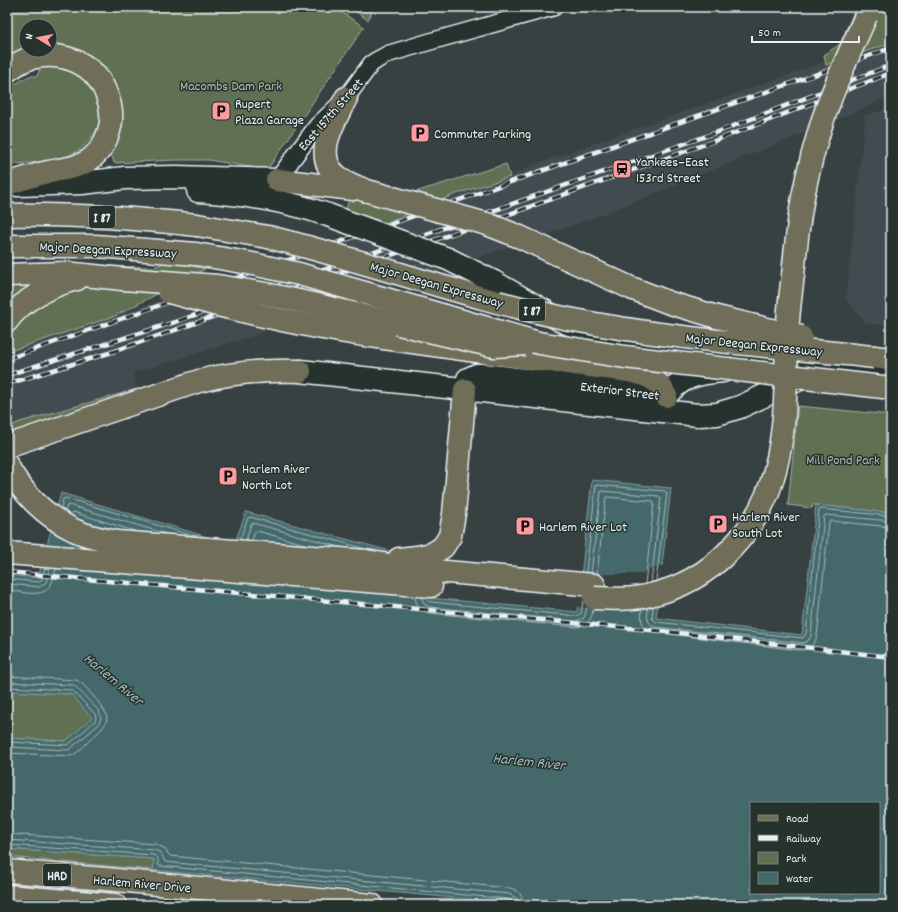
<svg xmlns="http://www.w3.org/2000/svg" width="898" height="912" viewBox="0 0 898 912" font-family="Dekko,sans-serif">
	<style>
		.built { fill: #434b4f }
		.green { fill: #5f7052; stroke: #a4b0a5 }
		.water { fill: #45696a; stroke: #869fa3; fill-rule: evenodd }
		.pier { fill: #374141 }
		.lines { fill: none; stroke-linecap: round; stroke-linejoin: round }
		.shore { stroke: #a7bbbf; stroke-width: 1 }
		.minor-casing { stroke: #e8f1f8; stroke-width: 19 }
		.secondary-casing { stroke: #e8f1f8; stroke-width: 25 }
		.primary-casing { stroke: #e8f1f8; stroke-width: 25 }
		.motorway-casing { stroke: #e8f1f8; stroke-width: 25 }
		.minor { stroke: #26332d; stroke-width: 16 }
		.secondary { stroke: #26332d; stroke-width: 22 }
		.primary { stroke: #706e59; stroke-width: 22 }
		.motorway { stroke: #706e59; stroke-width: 22 }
		.rail-casing { stroke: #e8f1f8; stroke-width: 4.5 }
		.rail { stroke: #26332d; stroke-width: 3; stroke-dasharray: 9; stroke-linecap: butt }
		.secondary-bridge-casing { stroke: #e8f1f8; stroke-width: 25; stroke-linecap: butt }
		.motorway-bridge-casing { stroke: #e8f1f8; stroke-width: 25; stroke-linecap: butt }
		.secondary-bridge { stroke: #26332d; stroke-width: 22 }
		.motorway-bridge { stroke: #706e59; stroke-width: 22 }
		.labels { text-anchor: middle; stroke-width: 3; stroke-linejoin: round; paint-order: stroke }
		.shield { fill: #26332d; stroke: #aeb8bb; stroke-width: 1 }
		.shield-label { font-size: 13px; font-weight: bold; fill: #e8f1f8 }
		.park-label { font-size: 14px; fill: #b1bdb6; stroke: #26332d }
		.poi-label { font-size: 14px; fill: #e8f1f8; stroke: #26332d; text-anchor: start }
		.street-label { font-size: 14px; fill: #e8f1f8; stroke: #26332d }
		.water-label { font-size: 15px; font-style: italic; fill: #a7bbbf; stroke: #26332d }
	</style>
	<rect width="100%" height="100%" fill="#374141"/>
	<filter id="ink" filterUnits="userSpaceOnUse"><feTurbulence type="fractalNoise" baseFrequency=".025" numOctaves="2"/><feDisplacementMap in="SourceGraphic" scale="8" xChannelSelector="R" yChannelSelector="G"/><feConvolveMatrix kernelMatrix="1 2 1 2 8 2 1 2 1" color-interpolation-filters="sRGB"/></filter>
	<g filter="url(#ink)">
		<g class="built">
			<polygon points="891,43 891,96 848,115 599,216 246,338 133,373 137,389 21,422 7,428 7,352 386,223 453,195 510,177 533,165 824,62 827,65"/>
			<polygon points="891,107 891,326 866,323 846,300 865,116"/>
		</g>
		<g class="green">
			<polygon points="7,7 334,7 364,27 267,170 209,160 175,160 114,163 110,150 118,96 50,46 50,26 26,26 26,49 7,59"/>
			<polygon points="349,7 375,7 368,20"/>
			<polygon points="856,7 891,7 891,43 826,65 824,55 840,44"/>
			<path d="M42,65c13,0 27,1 38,9 29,22 27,59 -4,78 -18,11 -48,10 -69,13v-92l8,11 14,-8h8z"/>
			<polygon points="506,164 510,177 453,195 386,223 346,210 354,178 415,192"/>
			<polygon points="170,261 205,269 115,316 7,352 7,274 91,266 153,267"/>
			<polygon points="137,389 137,393 7,437 7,428 20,422"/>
			<polygon points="798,406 891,415 891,513 816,505 813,505 812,508 788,505"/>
			<polygon points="7,691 71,694 93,718 66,741 7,738"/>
			<polygon points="7,849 155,859 153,870 7,857"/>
		</g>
		<path class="water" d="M592,480l79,8 -15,130 146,17 14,-130 75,8v392h-362l-376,-35 1,-11 -147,-10v-111l59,3 26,-23 -21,-24 -64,-3v-116l31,3 23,-85 173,52 12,-33 188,51 -4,35 147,14zM751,803h128v90h-128z"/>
		<polygon class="pier" points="664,565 659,602 615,610 576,607 580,574 640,574"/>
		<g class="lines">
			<g class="shore">
				<polyline points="61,508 63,499 66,498 190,535"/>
				<polyline points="65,511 67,506 69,505 167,534"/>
				<polyline points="71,515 73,512 138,532"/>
				<polyline points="240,539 248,518 250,517 366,549"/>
				<polyline points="246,540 251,524 253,523 340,547"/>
				<polyline points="252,540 255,532 257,531 308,545"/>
				<polyline points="586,572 596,485 665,491 667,493 656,581"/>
				<polyline points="591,573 601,491 659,496 661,498 651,582"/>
				<polyline points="597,574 606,497 653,501 654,503 645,584"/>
				<polyline points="7,579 39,582 42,579 45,568"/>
				<polyline points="7,584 40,587 46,582 50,568"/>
				<path d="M7,590c13,1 37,10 44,-6 3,-4 3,-10 5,-15"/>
				<path d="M415,597c1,9 6,14 14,16l146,14c11,0 17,-7 18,-17"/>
				<polyline points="421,597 424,604 430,607 576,621 584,618 587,608"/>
				<polyline points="426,598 428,601 431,602 577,616 581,613 583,602"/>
				<polyline points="653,607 652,618 656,622 803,638 806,634 819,510 821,509 891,516"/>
				<path d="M648,608c-1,8 -2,15 7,19l149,16 5,-3 2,-5 13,-119 2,-1 65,6"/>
				<path d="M642,609c-2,11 0,19 10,23l147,18c10,0 15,-5 18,-14l12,-114 2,-1 60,6"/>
				<path d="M7,676l69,4c8,4 13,11 18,17 19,22 16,25 -4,43 -6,6 -12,13 -19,16l-64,-3"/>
				<polyline points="7,682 74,685 99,711 101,718 98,725 69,750 7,747"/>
				<polyline points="7,687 72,690 95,714 96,718 95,721 68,745 7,742"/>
				<path d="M7,834l148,10 9,4 6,8 340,32c9,2 13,8 14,17"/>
				<polyline points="7,840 155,850 161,853 165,862 509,894 516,898 518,905"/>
				<polyline points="7,845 154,855 158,858 158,865 160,866 508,899 512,901 513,905"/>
			</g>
			<defs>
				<polyline id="minor" points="277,180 317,126 346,98 371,64 377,60 388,54 432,41 554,7"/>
				<g id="secondary">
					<polyline points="17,185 82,183 125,178 176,177 277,180"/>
					<path d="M198,191c46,3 86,9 130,24"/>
					<polyline points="494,282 560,320 602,338 638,345 795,364"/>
					<polyline points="811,366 891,375"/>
					<polyline points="300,371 698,415 717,414 740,407 825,367"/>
					<polyline points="465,390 468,379 477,375 483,375 666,396"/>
					<path d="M666,396c16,-20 32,-23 57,-25"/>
				</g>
				<path id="primary" d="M7,71c6,-4 11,-8 18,-11 32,-11 68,0 81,33 5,12 7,26 3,38 -3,10 -8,19 -16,26 -12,11 -30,12 -45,15 -14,3 -28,8 -41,12"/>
				<g id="motorway">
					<path d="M346,98c-10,21 -35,58 -9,78 7,6 18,10 27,14"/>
					<polyline points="277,180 353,189"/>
					<path d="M7,215c64,-1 127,3 190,10"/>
					<polyline points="7,246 96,246 196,254"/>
					<polyline points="7,275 65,273 123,279"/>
					<path d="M7,321c16,-22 44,-36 70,-42"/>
					<path d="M384,338l107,15 138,18c18,4 29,7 37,25"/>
					<polyline points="874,357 891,359"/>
					<path d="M7,446l192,-65c34,-9 67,-11 101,-10"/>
					<path d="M7,465c14,27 39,52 67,65 14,7 29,9 44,12l248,19 46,8 182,16"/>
					<polyline points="7,553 431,586"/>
					<polyline points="399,559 417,557 432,554 443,547 450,536 454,514 465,390"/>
					<polyline points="7,871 106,879 372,905"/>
					<polyline points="7,896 115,905"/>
				</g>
			</defs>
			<use href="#minor" class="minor-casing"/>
			<use href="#secondary" class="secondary-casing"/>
			<use href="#primary" class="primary-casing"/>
			<use href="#motorway" class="motorway-casing"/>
			<use href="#minor" class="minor"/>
			<use href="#secondary" class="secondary"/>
			<use href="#primary" class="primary"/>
			<use href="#motorway" class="motorway"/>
			<defs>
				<g id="rail">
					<polyline points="7,359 891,48"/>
					<polyline points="7,375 175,322 715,133 891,65"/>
					<polyline points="7,384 109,353 518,211 714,141 891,73"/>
					<polyline points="7,572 662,631 891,657"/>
				</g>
			</defs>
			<use href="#rail" class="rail-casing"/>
			<use href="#rail" class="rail"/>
			<defs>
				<polyline id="secondary-bridge" points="328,215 448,259 494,282"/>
				<g id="motorway-bridge">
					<polyline points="364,190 487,224 520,237 631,288 670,303 717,317 801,337"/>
					<path d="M197,225l71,12 24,6c93,24 183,57 277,76 100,20 203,27 305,38"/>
					<polyline points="196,254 248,263 299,274 539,343 625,357 891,388"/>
					<polyline points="123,279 218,286 266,294 308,303 494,346 525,344"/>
					<path d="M169,292c70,20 143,36 215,46"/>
					<path d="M594,598c19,1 38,2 56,-3 61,-13 110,-65 125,-125 13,-48 10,-99 13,-149 1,-15 3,-30 5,-46 2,-20 4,-40 7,-60 4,-28 11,-56 19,-83 12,-40 30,-78 47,-116"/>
				</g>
			</defs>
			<use href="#secondary-bridge" class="secondary-bridge-casing"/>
			<use href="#motorway-bridge" class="motorway-bridge-casing"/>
			<use href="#secondary-bridge" class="secondary-bridge"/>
			<use href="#motorway-bridge" class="motorway-bridge"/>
		</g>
	</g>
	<defs>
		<symbol id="parking-square" viewBox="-11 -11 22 22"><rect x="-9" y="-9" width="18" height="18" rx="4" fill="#ff9aa2" stroke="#26332d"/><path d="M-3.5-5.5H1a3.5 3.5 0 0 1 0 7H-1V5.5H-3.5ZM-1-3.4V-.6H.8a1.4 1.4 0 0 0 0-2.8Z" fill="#111"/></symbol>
		<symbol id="station-square" viewBox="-11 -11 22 22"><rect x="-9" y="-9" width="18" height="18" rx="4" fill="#ff9aa2" stroke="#26332d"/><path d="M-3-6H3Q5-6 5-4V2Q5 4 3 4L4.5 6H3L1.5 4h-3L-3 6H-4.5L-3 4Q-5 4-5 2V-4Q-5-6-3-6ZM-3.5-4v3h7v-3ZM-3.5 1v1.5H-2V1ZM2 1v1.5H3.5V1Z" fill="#111"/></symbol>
	</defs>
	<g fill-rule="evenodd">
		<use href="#parking-square" x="210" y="100" width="22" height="22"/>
		<use href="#parking-square" x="409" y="122" width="22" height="22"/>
		<use href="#station-square" x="611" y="158" width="22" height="22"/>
		<use href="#parking-square" x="217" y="465" width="22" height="22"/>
		<use href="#parking-square" x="707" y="513" width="22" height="22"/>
		<use href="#parking-square" x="514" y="515" width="22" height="22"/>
	</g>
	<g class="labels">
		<g class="shield">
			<rect x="89" y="206" width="26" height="22" rx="3"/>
			<rect x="519" y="299" width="26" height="22" rx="3"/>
			<rect x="43" y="864" width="28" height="22" rx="3"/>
		</g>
		<g class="shield-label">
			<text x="102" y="222">I 87</text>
			<text x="532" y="315">I 87</text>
			<text x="57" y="880">HRD</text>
		</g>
		<g class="park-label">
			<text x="231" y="90">Macombs Dam Park</text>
			<text x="843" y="464">Mill Pond Park</text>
		</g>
		<g class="poi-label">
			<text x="235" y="108">Rupert<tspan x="235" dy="16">Plaza Garage</tspan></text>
			<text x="434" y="138">Commuter Parking</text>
			<text x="636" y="166">Yankees–East<tspan x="636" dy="16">153rd Street</tspan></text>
			<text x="242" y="473">Harlem River<tspan x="242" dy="16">North Lot</tspan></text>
			<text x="732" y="521">Harlem River<tspan x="732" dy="16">South Lot</tspan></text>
			<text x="539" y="531">Harlem River Lot</text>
		</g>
		<g class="street-label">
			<text transform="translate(330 114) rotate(-49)" y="5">East 157th Street</text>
			<text transform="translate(108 249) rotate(3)" y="5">Major Deegan Expressway</text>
			<text transform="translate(437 284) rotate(16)" y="5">Major Deegan Expressway</text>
			<text transform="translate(754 344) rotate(6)" y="5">Major Deegan Expressway</text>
			<text transform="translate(620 390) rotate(7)" y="5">Exterior Street</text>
			<text transform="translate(142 883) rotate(5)" y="5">Harlem River Drive</text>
		</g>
		<g class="water-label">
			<text transform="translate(114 679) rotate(40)" y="5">Harlem River</text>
			<text transform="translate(529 761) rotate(6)" y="5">Harlem River</text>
		</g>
	</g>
	<rect width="898" height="912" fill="none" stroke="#26332d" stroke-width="24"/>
	<rect x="12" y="12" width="874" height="888" fill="none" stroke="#e8f1f8" stroke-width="1.5" filter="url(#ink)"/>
	<rect x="750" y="802" width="130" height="92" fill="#26332d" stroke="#747f7e"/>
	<rect x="758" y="815" width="20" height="6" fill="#706e59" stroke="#747f7e"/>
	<text x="786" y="822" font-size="12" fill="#e8f1f8">Road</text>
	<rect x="758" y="835" width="20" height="6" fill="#e8f1f8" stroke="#747f7e"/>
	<text x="786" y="842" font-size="12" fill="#e8f1f8">Railway</text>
	<rect x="758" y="852" width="20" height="12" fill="#5f7052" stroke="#747f7e"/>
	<text x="786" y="862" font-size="12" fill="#e8f1f8">Park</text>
	<rect x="758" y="872" width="20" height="12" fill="#45696a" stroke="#747f7e"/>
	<text x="786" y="882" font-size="12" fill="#e8f1f8">Water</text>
	<g transform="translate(38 38) rotate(280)"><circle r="19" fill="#26332d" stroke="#747f7e"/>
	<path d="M0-3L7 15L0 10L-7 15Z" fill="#ff9aa2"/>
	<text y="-6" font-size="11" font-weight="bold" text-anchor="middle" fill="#e8f1f8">N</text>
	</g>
	<path d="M752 36v6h107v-6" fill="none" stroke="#e8f1f8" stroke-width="2"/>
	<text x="758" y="36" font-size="12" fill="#e8f1f8" stroke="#26332d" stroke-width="3" paint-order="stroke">50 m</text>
</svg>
